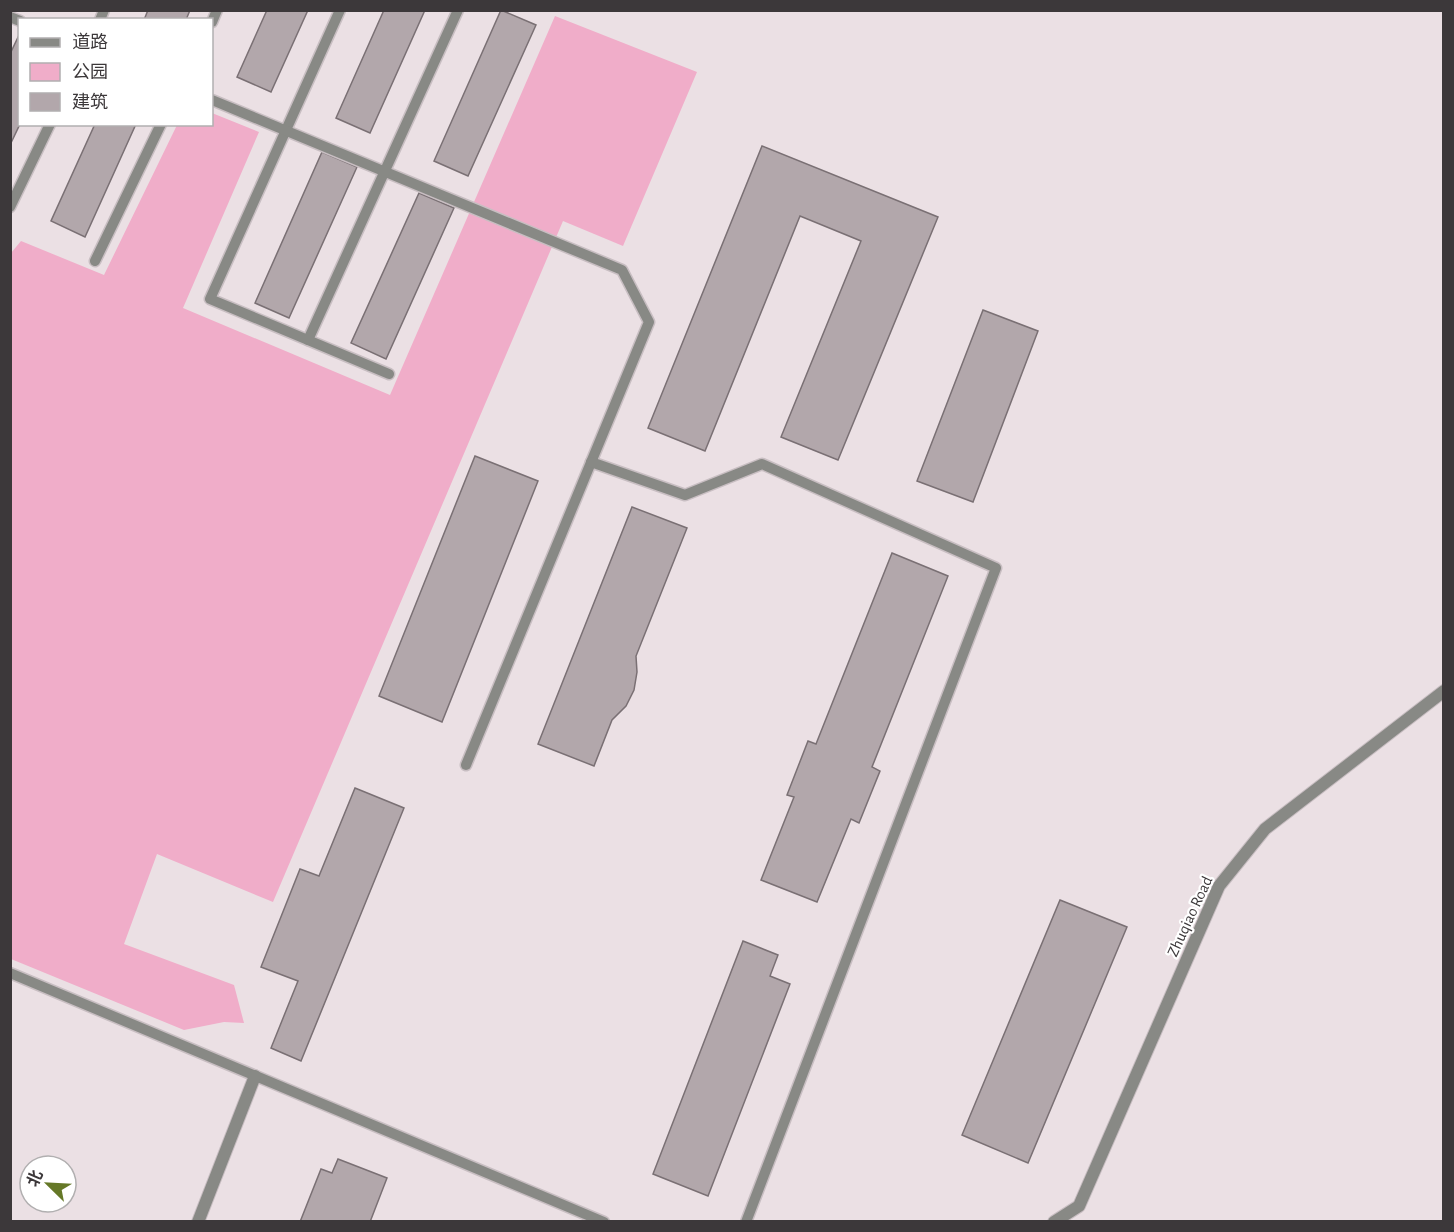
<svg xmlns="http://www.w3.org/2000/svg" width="1454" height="1232" viewBox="0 0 1454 1232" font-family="'Alegreya Sans','Noto Sans SC',sans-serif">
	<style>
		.green { fill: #f0adc9 }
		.building { fill: #b2a7ab; stroke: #7a7074; stroke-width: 1.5 }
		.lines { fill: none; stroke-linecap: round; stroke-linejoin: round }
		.service-casing { stroke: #c8bec2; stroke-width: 13 }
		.minor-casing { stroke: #c8bec2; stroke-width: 14 }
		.service { stroke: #888985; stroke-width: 10 }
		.minor { stroke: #888985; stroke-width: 12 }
		.labels { text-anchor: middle; stroke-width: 4.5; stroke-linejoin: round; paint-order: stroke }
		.street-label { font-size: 16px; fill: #3c383a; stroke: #fff }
	</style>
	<rect width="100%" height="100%" fill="#ebe0e4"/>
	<polygon class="green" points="555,16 697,72 623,246 563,221 273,902 157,854 124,944 234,985 244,1023 224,1022 184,1030 11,959 11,253 21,241 104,275 177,125 212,124 212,113 259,132 183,308 390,395"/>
	<g class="building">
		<polygon points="148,10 190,10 186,20 144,20"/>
		<polygon points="267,10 308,10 271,92 237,77"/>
		<polygon points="384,10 425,10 370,133 336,118"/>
		<polygon points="501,10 536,25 468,176 434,161"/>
		<polygon points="20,33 20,124 10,145 10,54"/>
		<polygon points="95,124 136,124 85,237 51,221"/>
		<polygon points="762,146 938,217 838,460 781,437 861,241 800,216 705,451 648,428"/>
		<polygon points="322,152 357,167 289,318 255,303"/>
		<polygon points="419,193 454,208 386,359 351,343"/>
		<polygon points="983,310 1038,331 973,502 917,481"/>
		<polygon points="475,456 538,481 442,722 379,696"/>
		<polygon points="632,507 687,528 636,656 637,672 634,690 626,706 612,720 594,766 538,744"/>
		<polygon points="892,553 948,576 872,767 880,771 859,823 851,819 817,902 761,880 794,797 787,795 808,741 816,744"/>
		<polygon points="355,788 404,808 301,1061 271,1048 298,981 261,967 300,869 319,876"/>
		<polygon points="1060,900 1127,927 1028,1163 962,1135"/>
		<polygon points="743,941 778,955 770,976 790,984 708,1196 653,1174"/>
		<polygon points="338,1159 387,1178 370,1222 300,1222 321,1169 332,1173"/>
	</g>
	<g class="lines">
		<defs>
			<g id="service">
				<polyline points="340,10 210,299 389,374"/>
				<polyline points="10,17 20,21"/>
				<polyline points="100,20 104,10"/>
				<polyline points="212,22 217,10"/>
				<polyline points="212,100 622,270 649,322 466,765"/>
				<polyline points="10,207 50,124"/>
				<polyline points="95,261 161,124"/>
				<polyline points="308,340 458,10"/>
				<polyline points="591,462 685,495 762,464 996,568 746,1222"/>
				<polyline points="10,973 604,1222"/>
			</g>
			<g id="minor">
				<polyline points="198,1222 255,1076"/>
				<polyline points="1054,1222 1079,1206 1219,886 1265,829 1444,691"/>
			</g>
		</defs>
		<use href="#service" class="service-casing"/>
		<use href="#minor" class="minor-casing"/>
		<use href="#service" class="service"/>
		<use href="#minor" class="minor"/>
	</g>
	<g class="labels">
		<g class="street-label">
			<text transform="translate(1189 916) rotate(-65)" y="6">Zhuqiao Road</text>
		</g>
	</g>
	<rect width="1454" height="1232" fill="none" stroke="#3c383a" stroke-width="24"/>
	<rect x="18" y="18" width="195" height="108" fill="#ffffff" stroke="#b1afb0" stroke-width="1.5"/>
	<rect x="30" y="38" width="30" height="9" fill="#888985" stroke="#b1afb0" stroke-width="1.5"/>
	<text x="72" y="48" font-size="18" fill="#3c383a">道路</text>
	<rect x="30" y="63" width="30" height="18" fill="#f0adc9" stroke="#b1afb0" stroke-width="1.5"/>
	<text x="72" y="78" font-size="18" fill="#3c383a">公园</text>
	<rect x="30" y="93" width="30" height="18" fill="#b2a7ab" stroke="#b1afb0" stroke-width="1.5"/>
	<text x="72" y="108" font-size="18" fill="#3c383a">建筑</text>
	<g transform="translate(48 1184) rotate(294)"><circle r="28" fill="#ffffff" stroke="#b1afb0" stroke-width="1.5"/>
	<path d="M0-4.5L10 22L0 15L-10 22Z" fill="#657827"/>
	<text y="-9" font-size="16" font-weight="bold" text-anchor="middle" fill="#3c383a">北</text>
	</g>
</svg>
